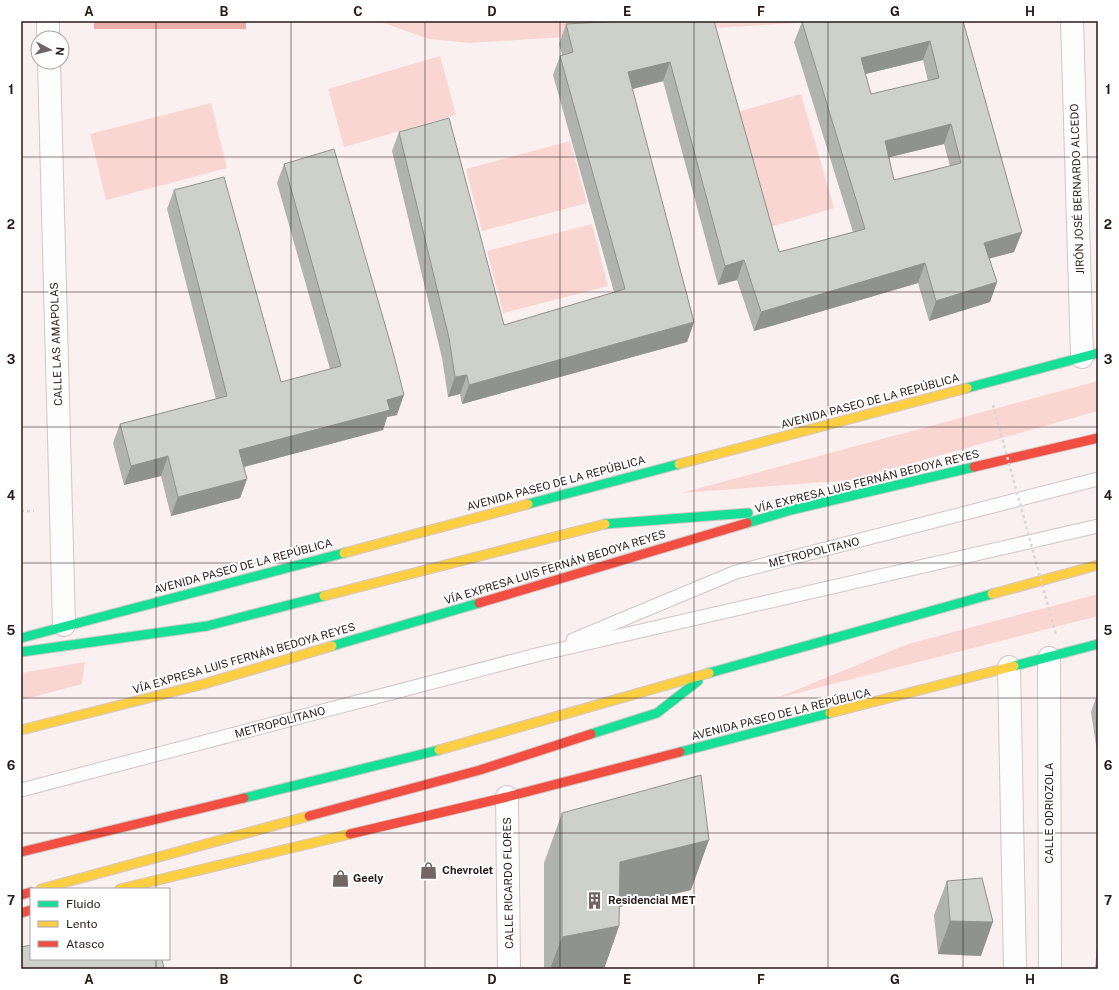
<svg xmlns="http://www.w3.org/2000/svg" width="1119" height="990" viewBox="0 0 1119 990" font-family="'Public Sans',sans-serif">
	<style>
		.green { fill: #fad6d3 }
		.water { fill: #ebaba7 }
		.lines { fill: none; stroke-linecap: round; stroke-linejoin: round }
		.lane-casing { stroke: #d2c6c5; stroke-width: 15 }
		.street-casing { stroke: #d2c6c5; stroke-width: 24 }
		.fast-casing { stroke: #d2c6c5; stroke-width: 11 }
		.slow-casing { stroke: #d2c6c5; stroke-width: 11 }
		.jam-casing { stroke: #d2c6c5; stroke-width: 11 }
		.path { stroke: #d9d6d5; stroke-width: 2.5; stroke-dasharray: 3 3; stroke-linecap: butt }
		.lane { stroke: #fefdfd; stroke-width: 13 }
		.street { stroke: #fefdfd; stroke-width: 22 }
		.fast { stroke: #16e098; stroke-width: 9 }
		.slow { stroke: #ffcf43; stroke-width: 9 }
		.jam { stroke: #f24e42; stroke-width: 9 }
		.path-bridge { stroke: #d9d6d5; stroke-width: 2.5; stroke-dasharray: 3 3; stroke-linecap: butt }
		.wall { fill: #b1b3ae; fill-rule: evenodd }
		.shaded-wall { fill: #90928d }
		.building { fill: #ced0ca; stroke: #90928d; fill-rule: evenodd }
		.grid { fill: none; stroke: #291a19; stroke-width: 1; stroke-opacity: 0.55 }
		.labels { text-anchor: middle; stroke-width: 4; stroke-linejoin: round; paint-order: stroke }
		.street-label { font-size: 11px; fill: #291a19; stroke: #fff }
		.poi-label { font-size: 11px; font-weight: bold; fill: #291a19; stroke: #fff; text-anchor: start }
		.neatline { fill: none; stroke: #291a19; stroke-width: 1.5 }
		.grid-label { font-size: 13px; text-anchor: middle; font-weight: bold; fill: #291a19 }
	</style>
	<rect width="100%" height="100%" fill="#faf0ef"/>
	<g class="green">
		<polygon points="378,21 829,21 469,43 429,39"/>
		<polygon points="440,56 456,115 344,147 328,89"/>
		<polygon points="801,94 834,208 767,228 734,113"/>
		<polygon points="211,103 227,168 106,200 90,134"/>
		<polygon points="570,141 587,203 482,231 466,169"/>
		<polygon points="592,224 608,286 503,313 487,251"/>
		<polygon points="1098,381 1098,411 852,480 681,493"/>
		<polygon points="1098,594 1098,616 774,699 908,644"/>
		<polygon points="85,662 82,684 21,700 21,673"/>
	</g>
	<rect class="water" x="94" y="21" width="152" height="8"/>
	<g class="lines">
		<defs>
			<g id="lane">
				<polyline points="573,640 736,572 1098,479"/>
				<polyline points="21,790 540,654 1098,526"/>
			</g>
			<g id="street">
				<polyline points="48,21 48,38"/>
				<polyline points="1072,21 1082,357"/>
				<polyline points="49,62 64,625"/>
				<polyline points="1049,658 1050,969"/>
				<polyline points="1009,667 1015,969"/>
				<polyline points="507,797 509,969"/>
			</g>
			<g id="fast">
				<polyline points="967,388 1098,353"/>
				<polyline points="528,504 679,464"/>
				<polyline points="747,523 791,510 974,467"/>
				<polyline points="605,524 748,513"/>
				<polyline points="21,638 344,553"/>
				<polyline points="332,646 479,603"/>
				<polyline points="21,652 207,626 324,596"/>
				<polyline points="1014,666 1098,644"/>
				<polyline points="709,673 992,594"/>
				<polyline points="591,734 657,713 698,681"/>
				<polyline points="680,752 830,713"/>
				<polyline points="244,798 439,750"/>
			</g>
			<g id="slow">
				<polyline points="679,464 967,388"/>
				<polyline points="344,553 528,504"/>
				<polyline points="992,594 1098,565"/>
				<polyline points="324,596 605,524"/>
				<polyline points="830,713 1014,666"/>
				<polyline points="21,730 204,684 332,646"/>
				<polyline points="439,750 709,673"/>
				<polyline points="41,889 309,816"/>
				<polyline points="120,889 350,834"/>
			</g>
			<g id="jam">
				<polyline points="974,467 1098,438"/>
				<polyline points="479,603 747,523"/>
				<polyline points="309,816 480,770 591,734"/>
				<polyline points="350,834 507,797 680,752"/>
				<polyline points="21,852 244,798"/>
				<polyline points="21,895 31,892"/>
				<polyline points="21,913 31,910"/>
			</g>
		</defs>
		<use href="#lane" class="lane-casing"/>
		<use href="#street" class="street-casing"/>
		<use href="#fast" class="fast-casing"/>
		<use href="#slow" class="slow-casing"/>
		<use href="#jam" class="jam-casing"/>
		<polyline class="path" points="21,511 34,511"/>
		<use href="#lane" class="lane"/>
		<use href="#street" class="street"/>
		<use href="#fast" class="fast"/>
		<use href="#slow" class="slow"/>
		<use href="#jam" class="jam"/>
		<polyline class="path-bridge" points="993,405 1056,635"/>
	</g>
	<g class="wall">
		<path d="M714,21l65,231 74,-20 -59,-190 8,-20 161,-1 59,211 -8,20 -25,6 8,24 -7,20 -61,19 -11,-38 -164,48 -17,-51 -19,5 -55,-204 -31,8 62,233 -7,20 -225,62 -2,-10 -12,3 -6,-39 -50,-207 7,-19 105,193 110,-33 -61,-217 7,-19 2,-1 -3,-11 7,-20zM923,60l5,21 -57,13 -6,-20zM944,144l6,22 -56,14 -5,-23z"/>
		<polygon points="284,164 397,415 387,417 383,430 244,467 247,479 240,498 171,516 161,476 124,485 113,443 120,424 216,399 167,209 174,190 281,382 330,369 277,183"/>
		<polygon points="1098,692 1098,758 1091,712"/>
		<polygon points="562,813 691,890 619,907 619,926 604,969 544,969 544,863"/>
		<polygon points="947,881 981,956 938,954 934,915"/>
		<polygon points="1098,933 1098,969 1095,969"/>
	</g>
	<g class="shaded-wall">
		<polygon points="930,41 923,60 853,77 861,58"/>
		<polygon points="670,62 663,81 621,92 628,72"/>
		<polygon points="951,124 944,144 878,160 885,141"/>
		<polygon points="1022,232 1014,252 977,262 984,243"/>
		<polygon points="744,260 737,280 718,285 725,266"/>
		<polygon points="925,263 918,283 754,331 761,312"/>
		<polygon points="997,282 990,302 929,321 936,301"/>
		<polygon points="694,322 687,342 462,404 469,385"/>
		<polygon points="467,375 460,394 448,397 455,377"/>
		<polygon points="404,395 397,415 387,417 383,430 232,470 239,450 387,400"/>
		<polygon points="168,456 161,476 124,485 131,466"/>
		<polygon points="247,479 240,498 171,516 178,497"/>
		<polygon points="709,840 691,890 602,911 620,862"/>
		<polygon points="950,921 993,922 981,956 938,954"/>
		<polygon points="619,926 604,969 550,969 562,937"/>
	</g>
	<g class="building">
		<path d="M622,21h92l65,231 86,-23 -63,-207 5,-1h156l59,211 -38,11 13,39 -61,19 -11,-38 -164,49 -17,-52 -19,6 -55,-204 -42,10 66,250 -225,63 -2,-10 -12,2 -6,-39 -50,-206 50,-14 55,207 121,-36 -65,-233 13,-4 -7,-28zM930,41l9,37 -68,16 -10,-36zM951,124l10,39 -67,17 -9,-39z"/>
		<polygon points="334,149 393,352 404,395 387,400 390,410 239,450 247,479 178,497 168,456 131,466 120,424 227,396 174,190 224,177 281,382 341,366 284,164"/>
		<polygon points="701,775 709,840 620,862 619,926 562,937 562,813"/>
		<polygon points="982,878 993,922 950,921 947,881"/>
		<polygon points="31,945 31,959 162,959 164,969 21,969 21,947"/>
	</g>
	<path class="grid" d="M156,21v868M291,21v948M425,21v948M560,21v948M694,21v948M828,21v948M963,21v948M21,157h1077M21,292h1077M21,427h1077M21,563h1077M21,698h1077M21,833h1077M156,959v10"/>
	<defs>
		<symbol id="shop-bare" viewBox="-9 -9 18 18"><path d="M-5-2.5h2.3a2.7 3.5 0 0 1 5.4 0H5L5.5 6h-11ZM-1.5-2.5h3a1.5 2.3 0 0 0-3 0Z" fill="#726564" stroke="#fff" stroke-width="2.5" paint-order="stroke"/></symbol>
		<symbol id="building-bare" viewBox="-9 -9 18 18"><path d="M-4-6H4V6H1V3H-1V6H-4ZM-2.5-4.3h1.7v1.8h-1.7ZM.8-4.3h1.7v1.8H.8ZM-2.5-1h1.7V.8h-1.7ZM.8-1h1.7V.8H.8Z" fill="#726564" stroke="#fff" stroke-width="2.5" paint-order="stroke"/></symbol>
	</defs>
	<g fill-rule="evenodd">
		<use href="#shop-bare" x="416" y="858" width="25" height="25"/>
		<use href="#shop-bare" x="328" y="866" width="25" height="25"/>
		<use href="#building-bare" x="582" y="888" width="25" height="25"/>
	</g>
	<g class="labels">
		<g class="street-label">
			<text transform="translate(1077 189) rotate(-92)" y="4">JIRÓN JOSÉ BERNARDO ALCEDO</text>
			<text transform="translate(56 344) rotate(-92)" y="4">CALLE LAS AMAPOLAS</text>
			<text transform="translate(870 401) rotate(-15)" y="4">AVENIDA PASEO DE LA REPÚBLICA</text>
			<text transform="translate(867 481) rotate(-14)" y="4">VÍA EXPRESA LUIS FERNÁN BEDOYA REYES</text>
			<text transform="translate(556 483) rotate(-15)" y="4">AVENIDA PASEO DE LA REPÚBLICA</text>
			<text transform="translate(814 552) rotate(-14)" y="4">METROPOLITANO</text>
			<text transform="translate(243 566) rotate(-15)" y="4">AVENIDA PASEO DE LA REPÚBLICA</text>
			<text transform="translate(555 567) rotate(-17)" y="4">VÍA EXPRESA LUIS FERNÁN BEDOYA REYES</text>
			<text transform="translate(244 658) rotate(-16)" y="4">VÍA EXPRESA LUIS FERNÁN BEDOYA REYES</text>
			<text transform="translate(781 714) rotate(-14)" y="4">AVENIDA PASEO DE LA REPÚBLICA</text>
			<text transform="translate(280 722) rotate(-15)" y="4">METROPOLITANO</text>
			<text transform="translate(1049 813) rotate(-90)" y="4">CALLE ODRIOZOLA</text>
			<text transform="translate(508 883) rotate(-91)" y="4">CALLE RICARDO FLORES</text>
		</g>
		<g class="poi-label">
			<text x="442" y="874">Chevrolet</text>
			<text x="353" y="882">Geely</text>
			<text x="608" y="904">Residencial MET</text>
		</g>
	</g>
	<rect width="1119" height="990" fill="none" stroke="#ffffff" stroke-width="44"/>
	<rect x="30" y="888" width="140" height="72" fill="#ffffff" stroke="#a9a3a3"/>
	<rect x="38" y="901" width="20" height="6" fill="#16e098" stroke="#a9a3a3"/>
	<text x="66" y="908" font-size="12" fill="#291a19">Fluido</text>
	<rect x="38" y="921" width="20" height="6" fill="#ffcf43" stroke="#a9a3a3"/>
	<text x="66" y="928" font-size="12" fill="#291a19">Lento</text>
	<rect x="38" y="941" width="20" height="6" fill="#f24e42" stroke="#a9a3a3"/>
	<text x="66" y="948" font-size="12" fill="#291a19">Atasco</text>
	<g transform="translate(50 50) rotate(97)"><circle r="19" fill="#ffffff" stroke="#a9a3a3"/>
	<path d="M0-3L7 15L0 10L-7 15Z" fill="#726564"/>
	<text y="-6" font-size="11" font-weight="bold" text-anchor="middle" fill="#291a19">N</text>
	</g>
	<rect x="22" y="22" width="1075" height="946" class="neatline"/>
	<g class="grid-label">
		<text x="89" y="16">A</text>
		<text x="224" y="16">B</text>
		<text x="358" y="16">C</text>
		<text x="492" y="16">D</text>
		<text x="627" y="16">E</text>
		<text x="761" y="16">F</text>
		<text x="895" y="16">G</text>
		<text x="1030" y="16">H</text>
		<text x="11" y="94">1</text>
		<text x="1108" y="94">1</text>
		<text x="11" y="229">2</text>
		<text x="1108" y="229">2</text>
		<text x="11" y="364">3</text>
		<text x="1108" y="364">3</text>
		<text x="11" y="500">4</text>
		<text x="1108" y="500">4</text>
		<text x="11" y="635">5</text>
		<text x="1108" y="635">5</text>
		<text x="11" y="770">6</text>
		<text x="1108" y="770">6</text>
		<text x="11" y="905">7</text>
		<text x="1108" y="905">7</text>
		<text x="89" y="984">A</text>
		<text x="224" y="984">B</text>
		<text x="358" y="984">C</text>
		<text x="492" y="984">D</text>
		<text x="627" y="984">E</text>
		<text x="761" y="984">F</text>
		<text x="895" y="984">G</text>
		<text x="1030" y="984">H</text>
	</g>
</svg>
